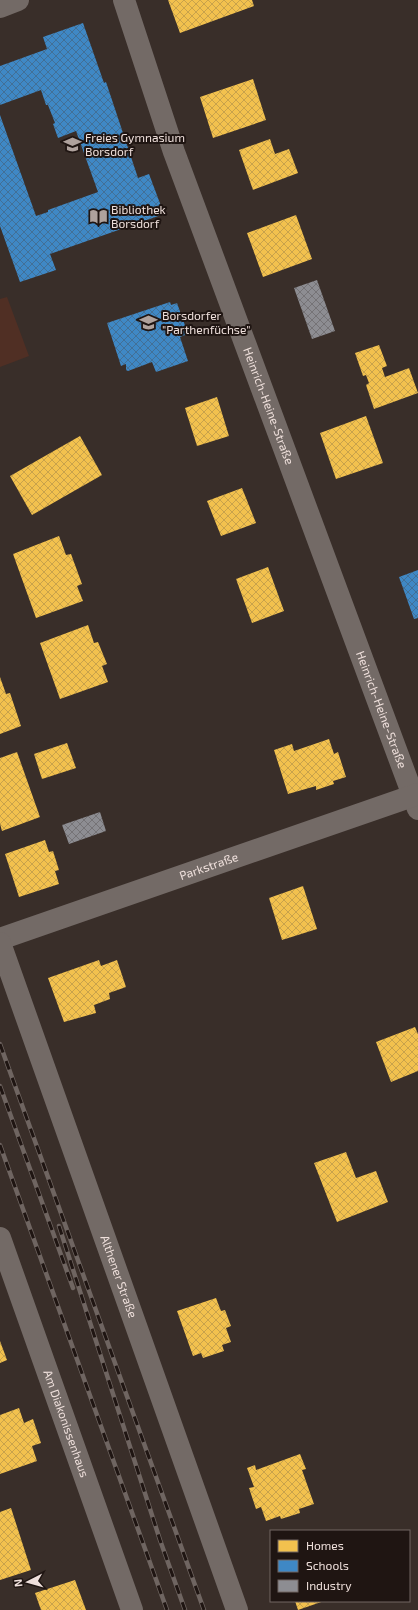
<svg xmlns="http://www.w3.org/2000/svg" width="418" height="1610" viewBox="0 0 418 1610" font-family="'Exo 2',sans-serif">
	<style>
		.grass { fill: #502f24 }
		.homes { fill: url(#homes-cross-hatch) }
		.schools { fill: url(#schools-cross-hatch) }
		.industry { fill: url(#industry-cross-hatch) }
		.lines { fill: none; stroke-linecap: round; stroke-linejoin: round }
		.minor { stroke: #736a66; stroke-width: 22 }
		.rail-casing { stroke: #6f6561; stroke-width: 4.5 }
		.rail { stroke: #1f1512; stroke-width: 3; stroke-dasharray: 9; stroke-linecap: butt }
		.labels { text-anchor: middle; stroke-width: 4; stroke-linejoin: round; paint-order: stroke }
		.poi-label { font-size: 12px; fill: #efe0dc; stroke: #1f1512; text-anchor: start }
		.street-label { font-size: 12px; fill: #efe0dc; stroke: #1f1512 }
	</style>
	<defs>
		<pattern id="homes-cross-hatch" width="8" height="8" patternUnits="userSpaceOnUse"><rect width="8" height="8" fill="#f2c14e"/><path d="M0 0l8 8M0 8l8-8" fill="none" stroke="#c8a24b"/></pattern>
		<pattern id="schools-cross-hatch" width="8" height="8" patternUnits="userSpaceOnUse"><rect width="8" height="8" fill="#3f88c5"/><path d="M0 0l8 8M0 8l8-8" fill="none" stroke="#427097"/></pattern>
		<pattern id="industry-cross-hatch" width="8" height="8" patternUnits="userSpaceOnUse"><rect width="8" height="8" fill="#8d8d92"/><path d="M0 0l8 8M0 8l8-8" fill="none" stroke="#757376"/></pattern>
	</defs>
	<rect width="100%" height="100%" fill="#392e29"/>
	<polygon class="grass" points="7,297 29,356 0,367 0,299"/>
	<g class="homes">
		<polygon points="168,0 252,0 254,6 180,33"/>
		<polygon points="253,79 266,120 213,138 200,97"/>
		<polygon points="270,139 275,154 289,149 298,173 253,190 239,150"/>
		<polygon points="296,215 312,259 263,277 247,233"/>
		<polygon points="379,345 387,366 382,368 385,377 409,368 418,393 374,409 366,385 369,383 366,375 363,376 355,353"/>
		<polygon points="217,397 229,436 197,446 185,408"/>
		<polygon points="366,416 383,463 336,479 320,433"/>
		<polygon points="80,436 102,475 32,515 10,476"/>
		<polygon points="242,488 256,523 221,536 207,501"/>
		<polygon points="59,536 66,555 71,554 82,584 77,586 83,601 36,618 13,554"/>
		<polygon points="268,567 284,611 252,623 236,579"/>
		<polygon points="88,625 94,643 98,642 107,664 102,666 108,682 60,699 40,643"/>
		<polygon points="0,677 6,694 10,693 21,726 0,734"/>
		<polygon points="329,739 334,754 338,752 346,777 333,781 334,784 316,790 316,786 288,794 274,750 292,744 294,751"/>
		<polygon points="67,743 76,768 42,779 34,754"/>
		<polygon points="17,752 40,817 2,831 0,824 0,758"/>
		<polygon points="45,840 49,852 53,851 59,870 55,871 59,884 19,897 5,854"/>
		<polygon points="303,886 317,929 282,940 269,898"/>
		<polygon points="99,960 101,966 117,960 126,987 109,993 110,999 94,1005 96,1013 64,1022 48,978"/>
		<polygon points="415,1027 418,1034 418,1071 391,1082 376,1042"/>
		<polygon points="346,1152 356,1178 376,1171 388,1202 337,1222 314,1163"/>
		<polygon points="216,1298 221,1311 225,1310 231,1326 226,1328 231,1342 222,1345 224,1351 203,1358 201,1353 193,1356 177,1311"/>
		<polygon points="0,1341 7,1360 0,1363"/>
		<polygon points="19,1408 24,1423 33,1419 41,1443 32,1446 37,1461 0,1474 0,1415"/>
		<polygon points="300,1454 306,1469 302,1470 314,1504 299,1509 300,1513 281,1519 280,1516 266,1521 261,1507 256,1509 249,1488 254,1487 247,1468 255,1465 256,1470"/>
		<polygon points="11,1508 31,1570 0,1580 0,1512"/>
		<polygon points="75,1580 86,1610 41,1610 35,1593"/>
		<polygon points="295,1601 324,1601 298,1610"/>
	</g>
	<g class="schools">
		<polygon points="83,23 104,83 106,82 138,178 149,174 164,214 50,254 56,270 20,282 0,226 0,115 36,216 48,212 48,210 98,192 76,131 58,138 53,124 55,123 48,105 46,105 41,90 0,105 0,66 47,49 43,37"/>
		<polygon points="170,302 171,305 177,303 188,334 180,337 188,361 156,372 152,362 128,371 126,370 126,364 121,366 107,323"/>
		<polygon points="418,570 418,618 414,619 399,577"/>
	</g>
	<g class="industry">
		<polygon points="317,280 335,331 312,339 294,288"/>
		<polygon points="100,812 106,831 69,844 62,825"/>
	</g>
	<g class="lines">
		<g class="minor">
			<path id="s1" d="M124,0l50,152 244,657"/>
			<polyline points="0,7 18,0"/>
			<path id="s2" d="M0,939l418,-145"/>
			<path id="s3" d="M0,943l237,667"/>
			<path id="s4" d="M0,1238l132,372"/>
		</g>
		<defs>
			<g id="rail">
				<polyline points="0,1044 204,1610"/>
				<polyline points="0,1086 73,1288"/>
				<polyline points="0,1145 167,1610"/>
				<polyline points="59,1226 160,1540 185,1610"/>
			</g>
		</defs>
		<use href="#rail" class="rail-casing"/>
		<use href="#rail" class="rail"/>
	</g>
	<defs>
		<symbol id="school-bare" viewBox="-9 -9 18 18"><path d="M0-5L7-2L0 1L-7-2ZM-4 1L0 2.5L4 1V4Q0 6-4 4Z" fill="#afa29d" stroke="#1f1512" stroke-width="2.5" paint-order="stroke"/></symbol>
		<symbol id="library-bare" viewBox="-9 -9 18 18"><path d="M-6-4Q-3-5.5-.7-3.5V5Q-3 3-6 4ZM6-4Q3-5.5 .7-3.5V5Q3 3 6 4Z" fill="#afa29d" stroke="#1f1512" stroke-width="2.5" paint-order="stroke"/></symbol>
	</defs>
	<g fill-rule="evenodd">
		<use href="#school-bare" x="60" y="132" width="25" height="25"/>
		<use href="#library-bare" x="86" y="204" width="25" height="25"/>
		<use href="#school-bare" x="136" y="310" width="25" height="25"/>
	</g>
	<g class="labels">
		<g class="poi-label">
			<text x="85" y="142">Freies Gymnasium<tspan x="85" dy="14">Borsdorf</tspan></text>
			<text x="111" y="214">Bibliothek<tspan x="111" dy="14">Borsdorf</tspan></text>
			<text x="162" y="320">Borsdorfer<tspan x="162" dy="14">"Parthenfüchse"</tspan></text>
		</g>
		<g class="street-label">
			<text dy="4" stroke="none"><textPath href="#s1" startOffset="431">Heinrich-Heine-Straße</textPath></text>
			<text dy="4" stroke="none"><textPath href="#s1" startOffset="755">Heinrich-Heine-Straße</textPath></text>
			<text dy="4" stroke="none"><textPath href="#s2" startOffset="221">Parkstraße</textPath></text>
			<text dy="4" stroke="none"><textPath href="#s3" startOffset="354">Althener Straße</textPath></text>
			<text dy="4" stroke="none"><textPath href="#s4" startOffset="197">Am Diakonissenhaus</textPath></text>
		</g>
	</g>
	<rect x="270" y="1530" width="140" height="72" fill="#1f1512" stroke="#726663"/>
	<rect x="278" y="1540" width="20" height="12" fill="#f2c14e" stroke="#726663"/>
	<text x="306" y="1550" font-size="12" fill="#efe0dc">Homes</text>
	<rect x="278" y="1560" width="20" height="12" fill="#3f88c5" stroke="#726663"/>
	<text x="306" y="1570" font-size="12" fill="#efe0dc">Schools</text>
	<rect x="278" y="1580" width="20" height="12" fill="#8d8d92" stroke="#726663"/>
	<text x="306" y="1590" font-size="12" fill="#efe0dc">Industry</text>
	<g transform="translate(28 1582) rotate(264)" stroke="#1f1512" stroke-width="3" paint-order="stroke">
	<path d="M0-3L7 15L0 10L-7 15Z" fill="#efe0dc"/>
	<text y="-6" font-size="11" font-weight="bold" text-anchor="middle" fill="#efe0dc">N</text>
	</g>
</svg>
